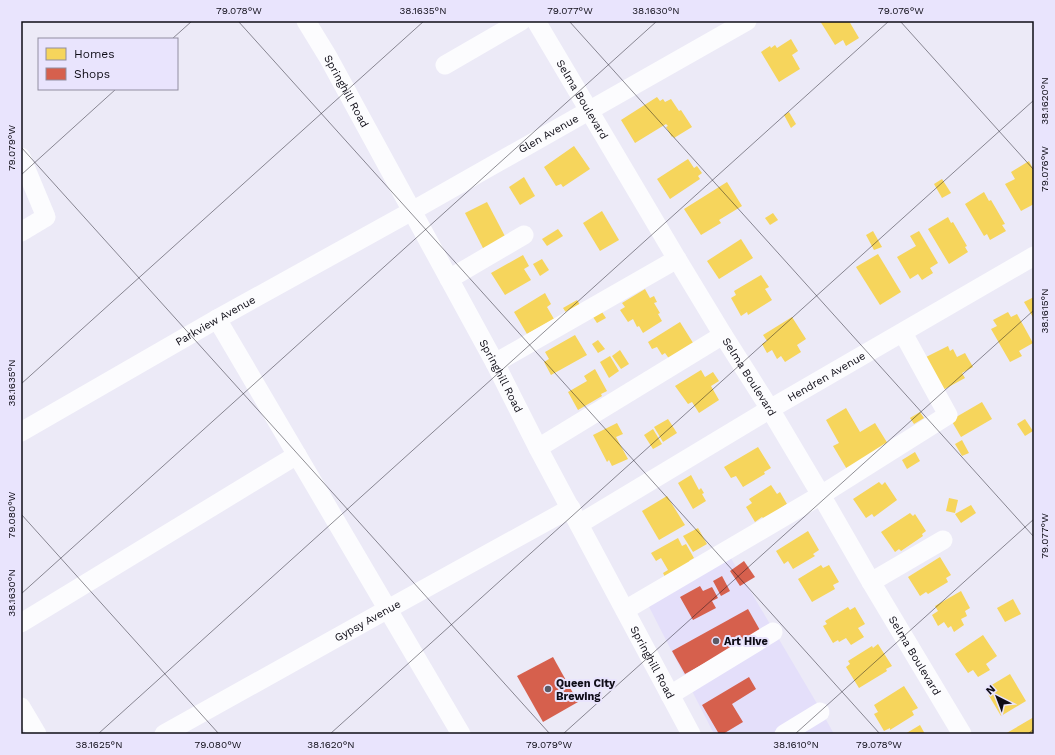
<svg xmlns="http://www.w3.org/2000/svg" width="1055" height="755" viewBox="0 0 1055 755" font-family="'Work Sans',sans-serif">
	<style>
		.built { fill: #e4dffa }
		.homes { fill: #f6d55c }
		.shops { fill: #d6604d }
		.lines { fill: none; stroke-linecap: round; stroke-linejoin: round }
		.minor { stroke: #fcfcfe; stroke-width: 19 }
		.ticks { fill: none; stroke: #0e0c16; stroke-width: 1; stroke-opacity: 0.45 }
		.poi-dot { fill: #5c5a65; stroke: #e9e4fd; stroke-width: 1.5 }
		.labels { text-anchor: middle; stroke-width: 4; stroke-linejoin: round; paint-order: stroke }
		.street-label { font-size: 11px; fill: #0e0c16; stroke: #e9e4fd }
		.poi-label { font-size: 11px; font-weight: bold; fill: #0e0c16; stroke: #e9e4fd; text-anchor: start }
		.neatline { fill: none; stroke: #0e0c16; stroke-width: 1.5 }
		.ticks-label { font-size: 10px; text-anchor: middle; fill: #0e0c16 }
	</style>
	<rect width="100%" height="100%" fill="#eceaf7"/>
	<polygon class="built" points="725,548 819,707 834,734 714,734 644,597"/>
	<g class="homes">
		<polygon points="820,21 849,21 859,38 846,46 843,40 835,45"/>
		<polygon points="791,39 798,51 792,55 800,69 779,82 761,52 770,46 771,48 775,45 777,48"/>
		<polygon points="657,97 660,101 663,99 665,102 671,99 679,111 681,110 692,127 674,138 673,136 672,137 666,127 668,126 666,124 635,143 621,120"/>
		<polygon points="789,112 796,124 791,128 784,115"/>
		<polygon points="574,146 590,169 563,187 561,184 556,186 544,167"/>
		<polygon points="688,159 694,168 697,166 702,173 698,176 700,179 670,199 657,179"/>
		<polygon points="1029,161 1034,171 1034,204 1021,211 1005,184 1015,179 1011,172"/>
		<polygon points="524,177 535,196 520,205 509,187"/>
		<polygon points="942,179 951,193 942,198 934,184"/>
		<polygon points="727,182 742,206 719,220 721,223 701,235 684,209"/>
		<polygon points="984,192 989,201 991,200 1005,224 1002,225 1006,231 990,240 987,234 984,236 965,204"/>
		<polygon points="487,202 507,240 485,252 465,213"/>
		<polygon points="602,211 619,240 600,251 583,223"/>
		<polygon points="773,213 778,220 770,225 765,218"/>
		<polygon points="948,217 951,223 953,222 967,246 965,247 968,252 949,264 928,229"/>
		<polygon points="558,229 563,236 547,246 542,239"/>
		<polygon points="873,231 882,247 874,250 866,235"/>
		<polygon points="919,231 938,263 930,268 933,273 922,280 918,274 910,279 897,257 916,246 910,236"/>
		<polygon points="741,239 753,258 719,279 707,261"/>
		<polygon points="878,254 901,292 880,305 856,267"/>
		<polygon points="523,255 529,266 524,269 531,280 505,295 491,273"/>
		<polygon points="542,259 549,270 540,276 533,264"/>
		<polygon points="761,275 769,287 765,289 772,300 748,315 747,312 741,316 731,298 736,295 734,291"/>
		<polygon points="645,289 650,298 654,296 657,302 654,303 660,313 658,314 662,321 643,333 639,326 637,327 633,319 628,322 620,310 625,307 622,303"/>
		<polygon points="545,293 551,304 547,307 554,319 527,334 514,312"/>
		<polygon points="1034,297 1034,319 1024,302"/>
		<polygon points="577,300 582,308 569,317 563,308"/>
		<polygon points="602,312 606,318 597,323 593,317"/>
		<polygon points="1008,312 1011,317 1017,314 1033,343 1019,351 1022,356 1010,362 991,329 997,326 993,320"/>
		<polygon points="792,317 806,339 797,345 801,352 785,362 781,356 777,359 772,350 767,353 762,344 767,341 763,335"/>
		<polygon points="680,322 695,346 670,360 665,353 662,355 657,347 652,349 648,342"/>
		<polygon points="575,335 587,355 551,375 544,362 549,359 545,352"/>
		<polygon points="598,340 605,349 598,353 592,344"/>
		<polygon points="948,346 950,351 953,349 957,357 965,353 973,367 962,373 965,378 943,390 926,357"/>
		<polygon points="620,350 629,364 621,369 612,356"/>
		<polygon points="610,356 619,371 609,378 600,362"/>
		<polygon points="595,369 607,391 601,394 602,396 578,410 568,392 587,381 584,376"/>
		<polygon points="701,370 705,377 713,372 719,381 711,386 719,400 699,413 692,402 688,404 675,386"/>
		<polygon points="982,402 992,419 961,437 951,420"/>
		<polygon points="846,408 860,432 875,423 888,444 848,471 833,446 839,443 826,420"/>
		<polygon points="920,412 924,418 914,424 910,418"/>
		<polygon points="668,419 677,433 663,442 654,427"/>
		<polygon points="1025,419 1033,431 1025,436 1017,424"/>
		<polygon points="617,423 623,434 616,437 628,459 612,466 609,460 607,462 593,435"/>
		<polygon points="653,429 662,444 653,449 644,435"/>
		<polygon points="962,440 969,453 962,456 955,444"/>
		<polygon points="758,447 771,468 764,472 765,474 743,487 736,476 731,478 724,467"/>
		<polygon points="915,452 920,461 907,469 902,460"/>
		<polygon points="691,475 699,490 701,488 704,493 702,494 706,501 693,509 678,483"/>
		<polygon points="879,482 882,485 885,482 897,500 874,517 872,514 866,518 853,499"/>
		<polygon points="771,485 777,494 780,492 787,504 764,519 762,517 755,522 746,507 752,503 749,499"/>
		<polygon points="667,496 685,525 659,540 642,511"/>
		<polygon points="949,498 958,500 955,513 946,511"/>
		<polygon points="971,505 976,513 961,523 955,514"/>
		<polygon points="910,513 913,516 915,514 926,531 922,534 923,536 901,551 899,549 895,552 881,532"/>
		<polygon points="698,528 707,544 693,552 683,536"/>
		<polygon points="808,531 819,550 813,554 815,556 793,569 788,561 784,564 776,551"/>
		<polygon points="678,538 682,546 686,544 694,558 689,561 692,566 667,581 663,573 668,570 661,558 656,561 651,553"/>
		<polygon points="940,557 951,575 946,578 948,582 928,594 926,592 920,596 908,577"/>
		<polygon points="821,565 823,568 829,565 839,582 833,585 835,589 812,602 798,579"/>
		<polygon points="961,591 970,608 965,611 967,616 961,619 964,625 954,632 951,626 948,628 944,622 938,626 932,615 938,611 935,606"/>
		<polygon points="1013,599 1021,614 1005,622 997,608"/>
		<polygon points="848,607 850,610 855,607 865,624 858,628 864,637 851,645 846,638 839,642 838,640 833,643 823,626 827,624 825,621"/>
		<polygon points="983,635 997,656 986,664 990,670 978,677 973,670 968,673 955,654"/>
		<polygon points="878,644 892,666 886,669 887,671 859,688 846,667 850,664 848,661 872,646 873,648"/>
		<polygon points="1010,674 1026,701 1001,716 985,689"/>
		<polygon points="904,686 918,708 912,711 914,715 890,730 890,728 884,731 874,714 878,712 874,705"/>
		<polygon points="1034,717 1034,734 1005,734"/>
		<polygon points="920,725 925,734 905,734"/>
	</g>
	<g class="shops">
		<polygon points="744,561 755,577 740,586 730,571"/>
		<polygon points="722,576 730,591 721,596 713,581"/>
		<polygon points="700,586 703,591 712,587 718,598 712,601 716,608 693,620 680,597"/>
		<polygon points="748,609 761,632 685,674 672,651"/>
		<polygon points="553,657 578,702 543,722 517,676"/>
		<polygon points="749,677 756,689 732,704 743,722 723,734 719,734 702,705"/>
	</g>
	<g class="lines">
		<g class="minor">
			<path id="s1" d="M306,21l22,36 167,306 43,85 153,286"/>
			<path id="s2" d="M536,21l141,238 46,76 47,74 51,86 50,87 91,152"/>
			<polyline points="445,65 521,21"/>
			<polyline points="21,157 46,217 21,232"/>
			<polyline points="449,279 524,235"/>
			<polyline points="217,319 461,734"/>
			<polyline points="495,363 677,259"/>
			<path id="s3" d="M21,432l196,-113 195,-108 335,-190"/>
			<polyline points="538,448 723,335"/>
			<path id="s4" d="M579,524l191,-115 264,-153"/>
			<polyline points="871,582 943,540"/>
			<polyline points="625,610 821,495 948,415 903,333"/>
			<polyline points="21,623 297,455"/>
			<polyline points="670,695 773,632"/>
			<polyline points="21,707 37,734"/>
			<path id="s5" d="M164,734l224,-125 183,-101"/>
			<polyline points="784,734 820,712"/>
		</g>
	</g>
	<path class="ticks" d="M238,21l642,713M569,21l465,516M900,21l134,149M172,39l20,-18M21,147l529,587M21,175l95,-86M21,384l403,-363M21,514l198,220M21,594l636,-573M98,734l791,-713M330,734l704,-634M563,734l471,-424M795,734l239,-215M1028,734l6,-5"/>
	<g class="poi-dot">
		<circle cx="716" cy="641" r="4"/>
		<circle cx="548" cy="689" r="4"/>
	</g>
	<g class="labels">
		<g class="street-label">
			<text dy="4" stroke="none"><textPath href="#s1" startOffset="81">Springhill Road</textPath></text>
			<text dy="4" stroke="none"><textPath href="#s2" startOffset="91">Selma Boulevard</textPath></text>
			<text dy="4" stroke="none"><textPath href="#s3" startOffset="606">Glen Avenue</textPath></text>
			<text dy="4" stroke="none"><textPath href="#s3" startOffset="224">Parkview Avenue</textPath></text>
			<text dy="4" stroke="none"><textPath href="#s1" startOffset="405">Springhill Road</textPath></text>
			<text dy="4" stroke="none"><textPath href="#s2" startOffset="415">Selma Boulevard</textPath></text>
			<text dy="4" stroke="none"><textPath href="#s4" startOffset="288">Hendren Avenue</textPath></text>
			<text dy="4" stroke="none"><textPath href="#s5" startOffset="233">Gypsy Avenue</textPath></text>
			<text dy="4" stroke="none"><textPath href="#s2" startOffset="739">Selma Boulevard</textPath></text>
			<text dy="4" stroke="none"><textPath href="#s1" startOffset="729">Springhill Road</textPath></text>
		</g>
		<g class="poi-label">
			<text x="724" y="645">Art Hive</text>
			<text x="556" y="687">Queen City<tspan x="556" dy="13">Brewing</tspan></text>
		</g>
	</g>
	<rect width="1055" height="755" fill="none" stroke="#e9e4fd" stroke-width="44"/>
	<rect x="38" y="38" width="140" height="52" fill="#e9e4fd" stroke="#918ea1"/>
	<rect x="46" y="48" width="20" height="12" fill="#f6d55c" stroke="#918ea1"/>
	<text x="74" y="58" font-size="12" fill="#0e0c16">Homes</text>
	<rect x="46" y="68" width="20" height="12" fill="#d6604d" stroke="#918ea1"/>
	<text x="74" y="78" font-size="12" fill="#0e0c16">Shops</text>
	<g transform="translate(997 697) rotate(318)" stroke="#e9e4fd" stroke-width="3" paint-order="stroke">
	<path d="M0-3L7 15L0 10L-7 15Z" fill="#0e0c16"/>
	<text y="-6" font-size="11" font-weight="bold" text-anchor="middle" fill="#0e0c16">N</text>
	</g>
	<rect x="22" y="22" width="1011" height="711" class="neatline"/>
	<g class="ticks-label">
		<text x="239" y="14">79.078°W</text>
		<text x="423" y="14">38.1635°N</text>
		<text x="570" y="14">79.077°W</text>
		<text x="656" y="14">38.1630°N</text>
		<text x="901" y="14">79.076°W</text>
		<text transform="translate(1044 101) rotate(-90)" y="4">38.1620°N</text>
		<text transform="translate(11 148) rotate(-90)" y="4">79.079°W</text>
		<text transform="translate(1044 169) rotate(-90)" y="4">79.076°W</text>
		<text transform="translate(1044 311) rotate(-90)" y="4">38.1615°N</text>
		<text transform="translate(11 383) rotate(-90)" y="4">38.1635°N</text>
		<text transform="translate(11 515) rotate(-90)" y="4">79.080°W</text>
		<text transform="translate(1044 536) rotate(-90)" y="4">79.077°W</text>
		<text transform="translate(11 593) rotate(-90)" y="4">38.1630°N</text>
		<text x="99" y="748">38.1625°N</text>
		<text x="218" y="748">79.080°W</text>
		<text x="331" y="748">38.1620°N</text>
		<text x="549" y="748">79.079°W</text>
		<text x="796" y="748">38.1610°N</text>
		<text x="879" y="748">79.078°W</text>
	</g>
</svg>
